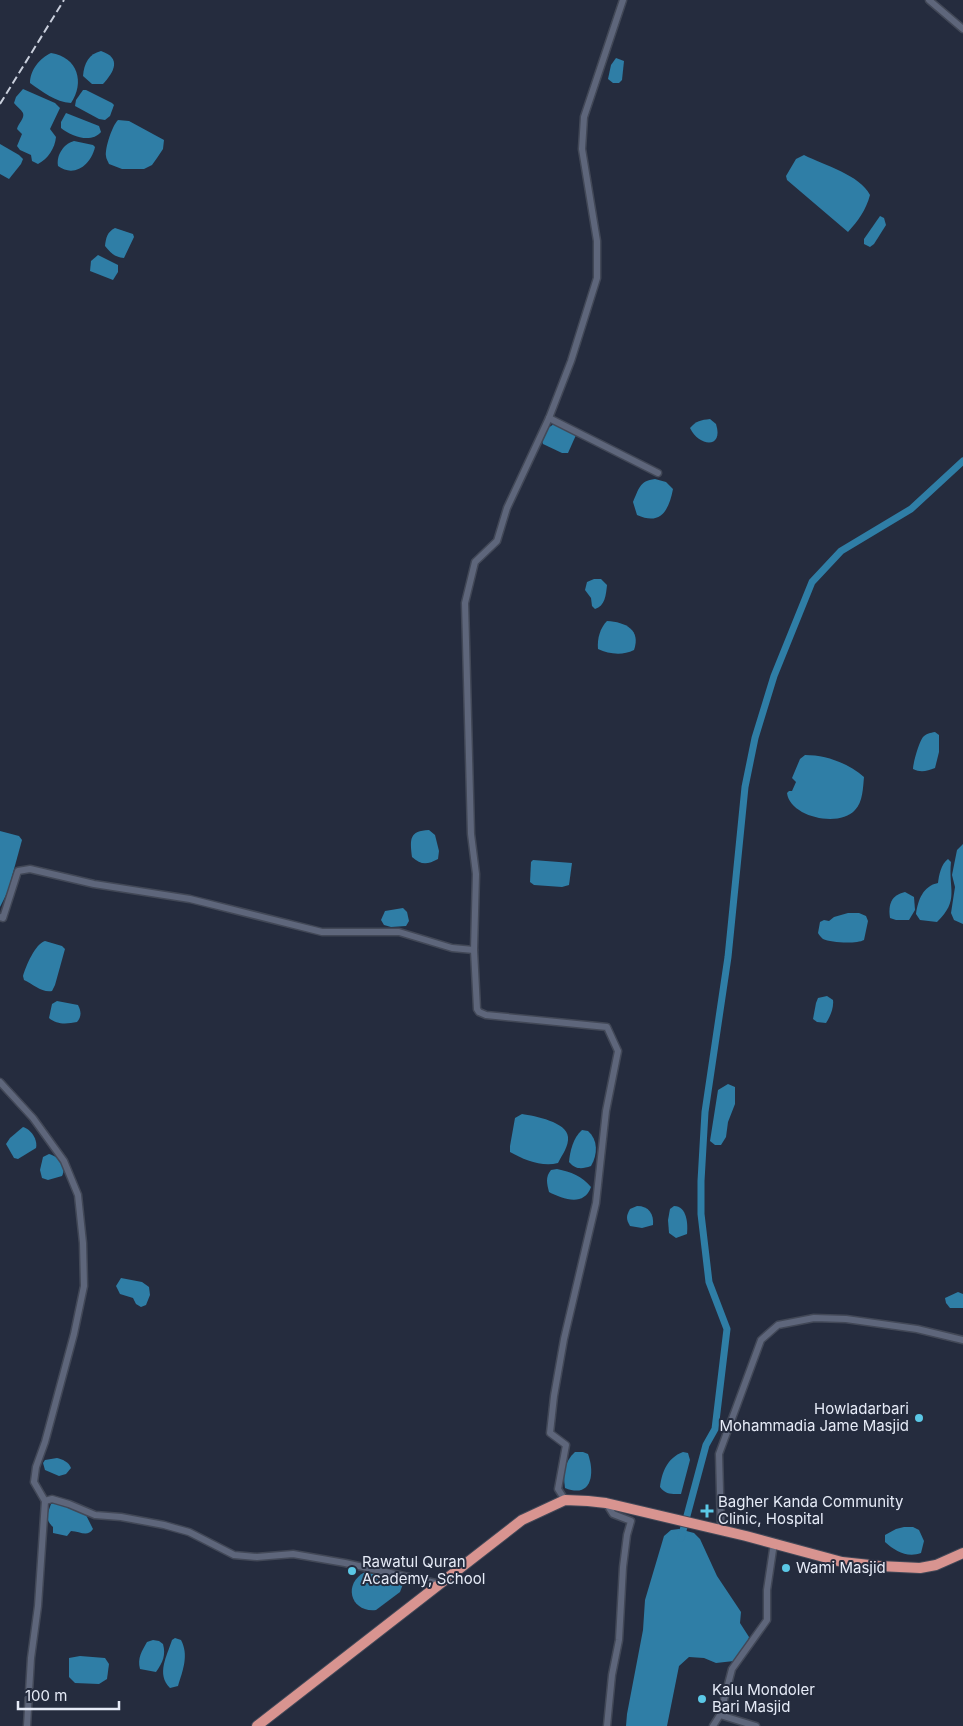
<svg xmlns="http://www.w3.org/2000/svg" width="963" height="1726" viewBox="0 0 963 1726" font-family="Inter,sans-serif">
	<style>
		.water { fill: #2f7ea6 }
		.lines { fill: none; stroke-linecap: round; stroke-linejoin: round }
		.canal { stroke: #2f7ea6; stroke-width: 7 }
		.minor-casing { stroke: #424857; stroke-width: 9 }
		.trunk-casing { stroke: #424857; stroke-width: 12 }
		.minor { stroke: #5e667b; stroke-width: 6 }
		.trunk { stroke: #d89490; stroke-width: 10 }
		.rail { stroke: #c9cfdc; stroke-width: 2; stroke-dasharray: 8 4; stroke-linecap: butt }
		.poi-dot { fill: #5bc8e6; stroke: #252c3e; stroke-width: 2 }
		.labels { text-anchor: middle; stroke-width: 4; stroke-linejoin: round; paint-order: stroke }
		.poi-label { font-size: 15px; fill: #e6ebf7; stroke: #252c3e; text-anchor: start }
	</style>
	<rect width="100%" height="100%" fill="#252c3e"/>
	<g class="water">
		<path d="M101,51c21,7 13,21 2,33h-11l-9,-8c1,-13 6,-22 18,-25z"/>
		<path d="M51,53c27,4 34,30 20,50 -16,-1 -28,-11 -41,-20 0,-13 10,-25 21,-30z"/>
		<polygon points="616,58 624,61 622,80 619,83 613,83 608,79 611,65"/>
		<path d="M23,89l32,14 5,5 -10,21 6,8c-1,11 -8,22 -18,27l-6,-3 -1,-6 -11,-5 -3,-4 5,-12 -5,-5c1,-5 8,-11 6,-16 -2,-4 -7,-7 -9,-10l2,-6z"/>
		<polygon points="83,90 86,90 112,103 114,105 110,116 105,120 99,119 75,106 76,100"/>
		<path d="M66,113l33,13 2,6c-10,12 -30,4 -40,-4v-6z"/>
		<path d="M118,120l11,1 35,19 -1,9 -6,9 -5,7 -8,4h-22l-13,-5c-1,-3 -3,-5 -3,-8 -1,-8 6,-30 12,-36z"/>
		<path d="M74,141l19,4 2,2c-4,18 -21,31 -37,19 -2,-10 5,-22 16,-25z"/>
		<polygon points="0,144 19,155 23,159 21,164 9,179 0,174"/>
		<path d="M804,155c20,10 56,20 66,40 -4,15 -12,26 -22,37l-61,-52 -1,-4 10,-17z"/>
		<polygon points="880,216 884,218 886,225 874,244 870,247 864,244 864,239"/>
		<path d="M115,228l18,6 1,3 -10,21c-10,-1 -13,-5 -19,-12 1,-8 2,-14 10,-18z"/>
		<polygon points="98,255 118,265 118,272 113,280 90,271 91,261"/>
		<path d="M710,419l6,5c8,25 -17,23 -26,4 6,-7 11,-8 20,-9z"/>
		<polygon points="554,424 576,435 568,453 562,453 543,444 542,441 548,428"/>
		<path d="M655,479l11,3 7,7c-4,21 -12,37 -36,26l-4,-13c6,-13 6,-21 22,-23z"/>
		<path d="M594,579h7l6,6c-1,10 -2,21 -12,24l-3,-3 -1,-8 -6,-8 2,-8z"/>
		<path d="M607,621c19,1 34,9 27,29 -12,6 -25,4 -36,-1 -1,-10 2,-21 9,-28z"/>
		<path d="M935,732l4,3v17l-4,16c-8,3 -14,5 -22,1 0,-6 6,-27 10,-32 4,-4 7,-4 12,-5z"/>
		<path d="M805,755c21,0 43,8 59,22 -1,10 -1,25 -9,33 -16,18 -65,7 -68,-17l2,-2h3l4,-9 -4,-4 8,-19z"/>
		<path d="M429,830l6,5 4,16 -1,8c-11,6 -17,6 -26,-2 -2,-18 -3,-26 17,-27z"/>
		<polygon points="0,831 19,836 22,840 8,891 0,907"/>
		<polygon points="963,844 963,924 954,920 951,913 955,887 952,875 957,850"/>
		<path d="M948,859l3,3c-3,27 9,38 -14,60l-17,-2 -4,-6c2,-14 7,-28 22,-31 1,-8 3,-19 10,-24z"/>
		<polygon points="533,860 572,863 569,885 562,887 534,885 530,882 531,862"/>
		<path d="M905,892l9,5 1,13 -6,10h-13l-6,-2c-2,-13 1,-23 15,-26z"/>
		<polygon points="403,908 407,912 409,921 406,926 391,927 384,925 381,920 385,911"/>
		<path d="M848,913h11l7,3 2,5 -4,19c-7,4 -33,3 -41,-1 -1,-1 -4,-4 -5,-6l2,-11 4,-2 5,1 5,-4z"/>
		<path d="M45,941l17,5 3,3 -10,36 -3,6c-10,2 -19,-7 -28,-11l-1,-4c3,-10 12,-32 22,-35z"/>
		<path d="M827,996l6,4c1,8 -3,17 -7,23l-9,-1 -4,-3 3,-16 2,-5z"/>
		<path d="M57,1001l21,4c3,6 4,11 -1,17 -10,2 -20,3 -28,-4l3,-14z"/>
		<polygon points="728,1084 735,1087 735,1104 728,1122 726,1137 721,1145 715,1145 710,1141 718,1090"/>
		<path d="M522,1114c13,2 45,8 46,23 1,9 -6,18 -10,26 -16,4 -34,-3 -48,-11v-6l5,-28z"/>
		<path d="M23,1127c8,2 15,13 13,21l-18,11 -4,-1 -8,-14 4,-6z"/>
		<path d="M582,1130l6,1c10,9 10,23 3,35 -9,3 -15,4 -22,-4 1,-11 4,-24 13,-32z"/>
		<path d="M49,1154c9,2 18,13 13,22l-14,4 -6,-2 -2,-8 3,-13z"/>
		<path d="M557,1169c14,3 25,7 34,18 -7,20 -28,12 -42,5 -2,-8 -4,-15 2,-22z"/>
		<path d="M637,1206c12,0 17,8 16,19l-11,3 -12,-2c-4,-7 -4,-10 0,-17z"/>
		<path d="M674,1206c13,0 14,18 13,28l-11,4 -7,-5 -1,-13 2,-11z"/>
		<polygon points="121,1278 142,1282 149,1287 150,1295 146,1305 141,1307 136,1304 133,1298 120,1294 116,1286"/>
		<polygon points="958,1292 963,1294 963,1308 950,1308 946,1303 945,1298"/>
		<path d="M575,1452h8l5,2c7,19 4,45 -23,34 -2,-14 -1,-26 10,-36z"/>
		<path d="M683,1452l5,1 2,7 -9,34c-9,0 -15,1 -21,-7 2,-15 7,-29 23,-35z"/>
		<path d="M57,1458c5,1 12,4 14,10l-5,6 -7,2 -14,-6 -2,-7 2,-3z"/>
		<path d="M57,1502l29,13 7,14c-6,9 -13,2 -22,2l-4,5 -14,-3v-6c-9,-8 -5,-14 -2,-23z"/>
		<path d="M904,1527h9l6,3 5,11 -3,12c-14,5 -26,-2 -36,-11v-7l11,-6z"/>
		<polygon points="679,1529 694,1533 700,1539 717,1576 741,1612 740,1623 749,1637 747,1644 734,1661 716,1663 704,1658 689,1657 679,1666 667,1726 626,1726 627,1714 643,1630 645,1600 664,1536 671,1530"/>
		<path d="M365,1572l34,9 4,3 -3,8 -24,18c-25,3 -34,-26 -11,-38z"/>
		<path d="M175,1638l6,2c8,15 2,30 -3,46l-8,2c-14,-14 -3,-32 2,-48z"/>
		<path d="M153,1640l6,1 4,3c3,11 0,18 -7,28l-16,-3c-3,-11 2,-18 7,-27z"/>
		<polygon points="80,1656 105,1658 109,1664 107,1679 99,1684 75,1683 69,1677 69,1658"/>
	</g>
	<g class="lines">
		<polyline class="canal" points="681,1538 706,1445 715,1429 727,1329 709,1282 701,1214 701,1181 705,1112 728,957 745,787 755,738 774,676 812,582 841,551 911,509 963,461"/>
		<defs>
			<g id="minor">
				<polyline points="929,0 963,29"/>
				<polyline points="549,418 658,473"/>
				<polyline points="0,917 3,918 18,871 30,869 94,884 190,899 322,932 399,932 452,948 474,950"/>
				<polyline points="0,1082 33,1118 64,1161 78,1195 83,1243 84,1286 74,1334 45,1442 36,1467 34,1482 45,1501 38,1606 31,1658 27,1726"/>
				<polyline points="565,1500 558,1489 566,1445 550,1433 554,1396 564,1339 596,1203 606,1111 618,1051 607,1027 486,1015 479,1012 477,1009 474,950 476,874 471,834 465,603 475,562 497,541 507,508 549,418 571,361 597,278 597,241 582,149 584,117 623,0"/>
				<polyline points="45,1501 52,1499 69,1504 95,1515 121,1517 164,1525 189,1532 234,1555 257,1557 293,1554 345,1563 440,1584"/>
				<polyline points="606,1503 613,1514 631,1521 627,1535 623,1567 619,1640 612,1675 607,1726"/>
				<polyline points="721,1530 719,1454 761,1340 778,1325 814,1318 846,1319 917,1329 963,1340"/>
				<polyline points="720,1715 756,1726"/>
				<polyline points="713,1726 720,1715 732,1669 767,1620 767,1590 774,1543"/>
			</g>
			<polyline id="trunk" points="257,1726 522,1520 565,1500 588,1501 606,1503 746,1536 842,1562 879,1566 920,1568 936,1565 963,1553"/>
		</defs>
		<use href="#minor" class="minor-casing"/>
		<use href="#trunk" class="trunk-casing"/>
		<use href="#minor" class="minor"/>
		<use href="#trunk" class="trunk"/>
		<polyline class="rail" points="0,104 64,0"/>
	</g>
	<g class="poi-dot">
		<circle cx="919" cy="1418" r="5"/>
		<path d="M704.5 1503.5h5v5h5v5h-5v5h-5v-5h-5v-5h5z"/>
		<circle cx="786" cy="1568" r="5"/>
		<circle cx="352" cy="1571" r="5"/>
		<circle cx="702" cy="1699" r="5"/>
	</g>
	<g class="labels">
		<g class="poi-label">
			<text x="909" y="1414" text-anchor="end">Howladarbari<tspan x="909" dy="17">Mohammadia Jame Masjid</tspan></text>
			<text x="718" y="1507">Bagher Kanda Community<tspan x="718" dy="17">Clinic, Hospital</tspan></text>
			<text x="362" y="1567">Rawatul Quran<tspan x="362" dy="17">Academy, School</tspan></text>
			<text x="796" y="1573">Wami Masjid</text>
			<text x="712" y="1695">Kalu Mondoler<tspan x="712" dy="17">Bari Masjid</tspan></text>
		</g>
	</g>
	<path d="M18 1701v8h101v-8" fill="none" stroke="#e6ebf7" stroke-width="2.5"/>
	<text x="25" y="1701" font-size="15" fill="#e6ebf7" stroke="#252c3e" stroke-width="4" paint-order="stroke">100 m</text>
</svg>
